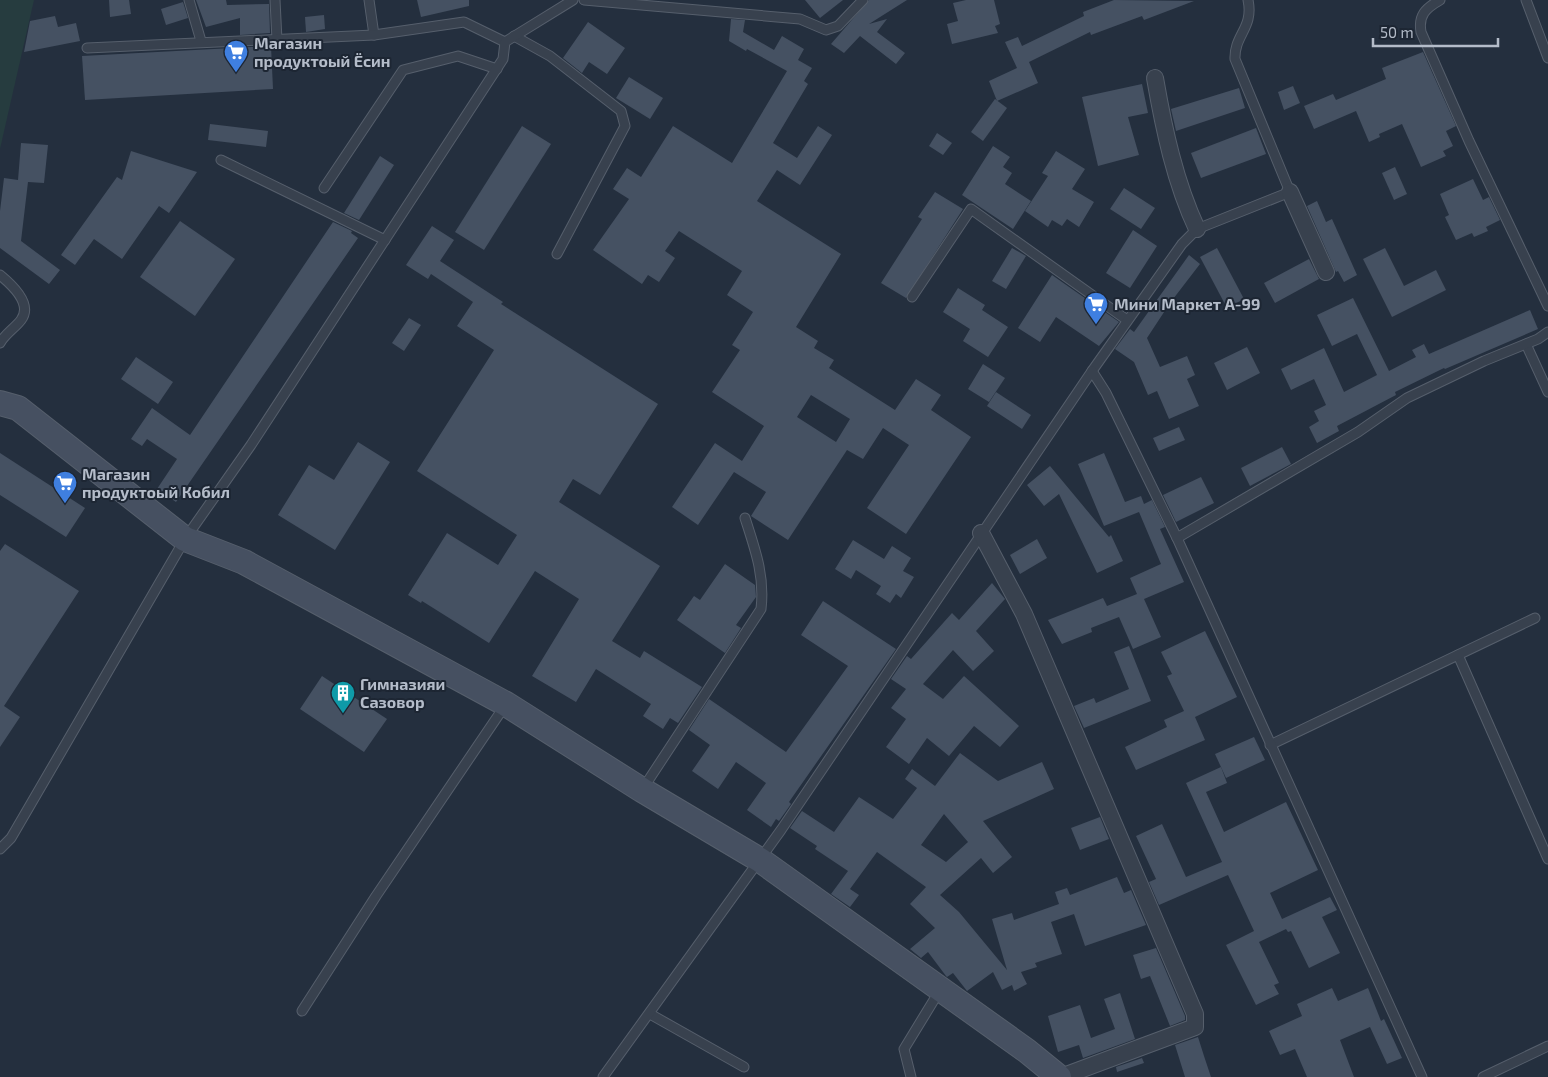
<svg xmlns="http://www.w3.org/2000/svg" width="1548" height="1077" viewBox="0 0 1548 1077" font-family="'Exo 2',sans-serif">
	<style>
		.green { fill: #263c3f }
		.building { fill: #455162; fill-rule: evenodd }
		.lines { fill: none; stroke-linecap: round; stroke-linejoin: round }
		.lane-casing { stroke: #565f6c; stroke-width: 11 }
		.street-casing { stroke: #565f6c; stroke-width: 18 }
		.secondary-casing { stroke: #565f6c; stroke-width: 26 }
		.lane { stroke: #38414e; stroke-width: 9 }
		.street { stroke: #38414e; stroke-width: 16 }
		.secondary { stroke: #465061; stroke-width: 24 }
		.labels { text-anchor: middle; stroke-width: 4; stroke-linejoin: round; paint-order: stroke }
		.poi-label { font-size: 16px; font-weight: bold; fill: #b4bcc9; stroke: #1d2633; text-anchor: start }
	</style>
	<rect width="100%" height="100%" fill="#242f3e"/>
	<polygon class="green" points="0,0 34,0 0,149"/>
	<g class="building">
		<polygon points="109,0 129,0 131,14 110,17"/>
		<polygon points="196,0 226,0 227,5 269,4 270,33 240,35 240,18 206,27"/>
		<polygon points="417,0 469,0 469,6 421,17"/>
		<polygon points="805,0 843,0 820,18"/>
		<polygon points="869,0 907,0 869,24 887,19 877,32 905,53 896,64 860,36 844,53 831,44"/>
		<polygon points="966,0 994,0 1000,24 995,26 998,33 952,44 947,24 958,21 953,3"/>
		<polygon points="1114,0 1194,1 1144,20 1142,16 1091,35 1090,32 1029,62 1038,83 997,101 989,81 1017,68 1005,42 1018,37 1022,46 1084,16 1083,12"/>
		<polygon points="183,2 188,18 166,25 161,9"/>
		<polygon points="324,15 325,29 306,32 305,17"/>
		<polygon points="55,16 58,27 76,23 80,41 24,52 30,21"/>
		<path d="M731,19l14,1 -2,12 31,18 8,-14 22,13 -6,11 14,8 -8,13 4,3 -35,59 24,15 21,-32 14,9 -32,50 -23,-15 -20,31 84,53 -45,73 22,14 -4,7 20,12 -5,8 66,42 21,-31 25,16 -10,15 40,27 -65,97 -39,-26 42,-63 -26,-17 -20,31 -16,-9 -59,90 -37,-24 15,-24 -32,-20 -36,53 -26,-18 43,-64 27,18 22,-35 -52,-34 28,-42 -8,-5 21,-33 -26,-17 15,-24 -63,-40 -14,20 10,7 -16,24 -11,-7 -6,9 -49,-34 36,-51 -16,-10 14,-21 14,9 32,-51 59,37 55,-92 -40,-22 -1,2 -17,-10zM811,395l39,24 -14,23 -39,-25z"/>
		<polygon points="588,22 625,48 607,74 589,62 582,73 563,58"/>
		<polygon points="271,46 273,89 85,100 82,56"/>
		<polygon points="1423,52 1456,126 1446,131 1453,146 1443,151 1446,156 1421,167 1402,124 1379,134 1380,137 1369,142 1356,111 1314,129 1304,106 1333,94 1336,100 1386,79 1382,68"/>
		<polygon points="629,77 663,98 650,119 616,98"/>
		<polygon points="1142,84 1148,113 1128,117 1139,155 1098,166 1082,97"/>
		<polygon points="1293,86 1300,103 1284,110 1278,92"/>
		<polygon points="1239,88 1245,108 1176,131 1171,109"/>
		<polygon points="995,99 1007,108 983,141 971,132"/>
		<polygon points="210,124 268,131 266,147 208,140"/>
		<polygon points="522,126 551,144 484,250 455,232"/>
		<polygon points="1256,128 1266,154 1201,178 1191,153"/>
		<polygon points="937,133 952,143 943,155 929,146"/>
		<polygon points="21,143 48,145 44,183 28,182 21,241 60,270 49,284 0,248 0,211 4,178 18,180"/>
		<polygon points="993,146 1010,157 1003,167 1012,173 1005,184 1031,201 1013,229 962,195"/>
		<polygon points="131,151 197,172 169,213 159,206 122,259 94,239 75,265 61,255 117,177 122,180"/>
		<polygon points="1056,151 1085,169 1072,189 1094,202 1079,227 1067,219 1062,226 1052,220 1048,227 1025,211 1048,176 1042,173"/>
		<polygon points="380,156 394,165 359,220 344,213"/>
		<polygon points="1395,167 1407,194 1394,200 1382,173"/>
		<polygon points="1473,179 1483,200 1489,197 1500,220 1486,227 1488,231 1474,237 1472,233 1456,240 1445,217 1449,215 1440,194"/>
		<polygon points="1124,188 1155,208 1141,229 1110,209"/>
		<polygon points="935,192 963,209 906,298 881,283 922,219 918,217"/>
		<polygon points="1317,201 1326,222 1332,219 1357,275 1344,282 1338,271 1336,272 1307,206"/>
		<polygon points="180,221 235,259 195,316 140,277"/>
		<polygon points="333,222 352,231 351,233 358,238 176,502 157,489 177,459 147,439 142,446 131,439 152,408 190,435"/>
		<polygon points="432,226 454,240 440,261 503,302 501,304 658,404 600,495 573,479 559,502 660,566 612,641 640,658 644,651 702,687 678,723 670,718 663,729 643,716 651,704 596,669 576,702 532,676 579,599 535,571 489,643 422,601 421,603 408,595 447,533 498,565 517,535 417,471 494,350 457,326 473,302 431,274 428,279 406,265"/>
		<polygon points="1133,230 1157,246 1130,288 1106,273"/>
		<polygon points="1012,248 1026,256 1006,289 992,281"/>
		<polygon points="1217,248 1244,299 1227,308 1200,257"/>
		<polygon points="1385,248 1404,286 1436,270 1446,290 1392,317 1363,259"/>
		<polygon points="1189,255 1200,264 1170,303 1147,338 1160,367 1187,356 1195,375 1187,379 1199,406 1169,419 1157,391 1148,395 1134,362 1115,349 1130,329 1134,332"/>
		<polygon points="1309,259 1319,279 1275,303 1264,283"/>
		<polygon points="1052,275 1119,322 1099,346 1056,317 1040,342 1018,328"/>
		<polygon points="958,288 985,305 982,310 1008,327 988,357 963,341 970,329 943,312"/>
		<polygon points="1353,298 1389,371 1416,357 1412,350 1424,344 1429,354 1530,310 1538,329 1445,369 1444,368 1395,392 1396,395 1337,426 1339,431 1317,443 1309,427 1319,421 1314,411 1326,405 1314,379 1291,390 1281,369 1324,348 1344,392 1377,375 1357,334 1332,346 1317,315"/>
		<polygon points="409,318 421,325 404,351 392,343"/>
		<polygon points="1247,347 1260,373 1227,390 1214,363"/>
		<polygon points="136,357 173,382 158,404 121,379"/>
		<polygon points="983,364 1005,378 989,402 968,389"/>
		<polygon points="996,392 1031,415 1022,429 987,406"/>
		<polygon points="1179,427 1185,440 1159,451 1153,438"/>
		<polygon points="358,442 390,462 335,550 278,515 309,465 334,480"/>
		<polygon points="1282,447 1291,464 1250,486 1241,468"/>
		<polygon points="0,453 85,508 66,537 0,495"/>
		<polygon points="1104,453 1125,502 1141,496 1144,504 1152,500 1165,527 1160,529 1184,582 1144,599 1161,637 1133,649 1119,617 1091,628 1092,632 1062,644 1048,620 1103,598 1107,606 1137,594 1130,578 1161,564 1139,512 1104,526 1078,464"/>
		<polygon points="1050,466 1109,537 1111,535 1123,561 1097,573 1059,494 1044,506 1027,485"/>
		<polygon points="1201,477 1214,503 1176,522 1163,495"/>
		<polygon points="1037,539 1047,558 1020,574 1010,555"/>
		<polygon points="853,540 884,559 892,546 911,558 903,571 914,577 901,598 896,594 890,603 876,594 881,586 856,570 851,579 835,569"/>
		<polygon points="5,544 79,591 4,706 20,717 0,747 0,551"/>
		<polygon points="725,564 755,585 756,597 736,625 741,628 725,653 677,620 694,596 700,600"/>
		<polygon points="992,583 1005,599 976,631 994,651 973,671 953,650 923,684 943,699 964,676 1019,726 1000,747 974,726 949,756 927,738 909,764 886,747 906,719 891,708 906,689 891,679 907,656 911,659 952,613 959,620"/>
		<polygon points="823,601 896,649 789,802 791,804 779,821 776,819 771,827 747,810 766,783 736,762 718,789 692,771 710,745 689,730 709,699 786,752 848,666 801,635"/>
		<polygon points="1205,631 1237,697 1195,717 1205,740 1136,770 1125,747 1167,727 1164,720 1184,711 1167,676 1172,674 1161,652"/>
		<polygon points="1129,646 1151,701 1084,728 1074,706 1094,698 1096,703 1129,689 1114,652"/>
		<polygon points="322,676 387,719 364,752 300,709"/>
		<polygon points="1254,737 1265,760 1226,778 1215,754"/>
		<path d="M960,753l38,28 44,-19 12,27 -71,32 29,36 -19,16 -12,-15 -41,37 19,17 48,58 -15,-51 20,-6 2,7 45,-16 -4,-12 12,-4 3,7 47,-18 7,16 7,-3 15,35 -61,21 -11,-32 -23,8 11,32 -27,9 2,4 -16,5 6,12 -13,7 -2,-6 -10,5 -9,-18 -26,19 -14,-18 -6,4 -1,-1 -18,-24 -7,6 -11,-9 25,-21 -25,-24 16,-17 -49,-35 -27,37 9,6 -9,12 -19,-13 17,-23 -33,-22 2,-3 -27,-18 12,-17 32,21 25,-35 34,22 24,-31 -12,-9 7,-10 23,17zM944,814l24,28 -22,20 -25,-17z"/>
		<polygon points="1221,767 1227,783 1206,792 1224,832 1286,802 1318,870 1270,893 1282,919 1330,897 1337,910 1322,917 1340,953 1309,968 1291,931 1288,932 1286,929 1259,942 1279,983 1274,985 1279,994 1256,1005 1226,945 1254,931 1228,875 1159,905 1149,882 1156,879 1136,836 1162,824 1186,877 1222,862 1186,783"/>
		<polygon points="1100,817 1109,839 1080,850 1071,828"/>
		<polygon points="1156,948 1185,1016 1185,1020 1170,1026 1150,976 1141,979 1133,955"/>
		<polygon points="1332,988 1338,1001 1368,988 1381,1021 1384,1019 1402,1058 1387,1064 1370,1027 1340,1040 1354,1077 1307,1077 1295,1049 1280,1055 1269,1031 1302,1016 1297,1004"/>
		<polygon points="1120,993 1135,1039 1083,1058 1079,1045 1058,1052 1048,1016 1080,1005 1091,1038 1115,1029 1104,999"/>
		<polygon points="1198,1037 1204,1056 1211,1077 1185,1077 1175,1045"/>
		<polygon points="1142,1058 1144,1063 1117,1072 1116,1067"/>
	</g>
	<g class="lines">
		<defs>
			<g id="lane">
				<polyline points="189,0 201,41"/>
				<polyline points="275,0 277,40"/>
				<polyline points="369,0 374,35"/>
				<polyline points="584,0 800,19 826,30 838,26 863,0"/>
				<path d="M1440,0c-14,8 -22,15 -19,32l48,109 79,165"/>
				<polyline points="1526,0 1548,58"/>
				<polyline points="514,36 550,56 621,111 625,126 557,254"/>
				<polyline points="87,48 374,35 464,22 505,42"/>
				<polyline points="221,160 385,240"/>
				<polyline points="324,188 403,70 458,56 497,69"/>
				<path d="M0,275c11,9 33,29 21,45 -6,8 -16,14 -21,23"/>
				<polyline points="912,297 971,209 1127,320"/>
				<polyline points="1526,344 1548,392"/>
				<path d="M1092,371l90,-127 15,-15 93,-37 -55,-133c-1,-24 19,-31 13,-59"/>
				<polyline points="1177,538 1358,432 1407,398 1484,361 1538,339 1548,332"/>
				<polyline points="1458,655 1548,859"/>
				<polyline points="1270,745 1535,618"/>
				<path d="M642,790l119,-181c4,-33 -6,-60 -16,-91"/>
				<polyline points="0,849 11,838 185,539 251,445 503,59 505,42 573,0"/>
				<polyline points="302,1011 376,896 506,704"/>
				<polyline points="650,1014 744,1067"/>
				<polyline points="603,1077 781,830 1092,371 1106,393 1177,538 1422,1077"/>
				<polyline points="911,1077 904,1049 940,990"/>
				<polyline points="1483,1077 1548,1046"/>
			</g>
			<g id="street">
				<path d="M1155,78c9,52 20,104 42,151"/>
				<polyline points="1290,192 1326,272"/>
				<polyline points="981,533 1024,614 1195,1014 1195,1027 1061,1077"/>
			</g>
			<polyline id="secondary" points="0,403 18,408 185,539 244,562 506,704 642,790 760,860 1027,1051 1059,1077"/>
		</defs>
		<use href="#lane" class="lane-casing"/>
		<use href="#street" class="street-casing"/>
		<use href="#secondary" class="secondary-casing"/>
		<use href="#lane" class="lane"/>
		<use href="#street" class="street"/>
		<use href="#secondary" class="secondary"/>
	</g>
	<defs>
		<symbol id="supermarket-pin" viewBox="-11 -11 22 30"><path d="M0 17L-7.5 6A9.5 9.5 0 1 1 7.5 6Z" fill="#3f7fe0" stroke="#1d2633"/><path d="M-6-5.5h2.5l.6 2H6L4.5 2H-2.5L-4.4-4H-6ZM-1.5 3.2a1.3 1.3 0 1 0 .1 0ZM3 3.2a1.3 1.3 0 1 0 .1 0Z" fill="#fff"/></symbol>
		<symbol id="building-pin" viewBox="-11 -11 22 30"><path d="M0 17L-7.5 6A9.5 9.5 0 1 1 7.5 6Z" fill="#0f9aa8" stroke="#1d2633"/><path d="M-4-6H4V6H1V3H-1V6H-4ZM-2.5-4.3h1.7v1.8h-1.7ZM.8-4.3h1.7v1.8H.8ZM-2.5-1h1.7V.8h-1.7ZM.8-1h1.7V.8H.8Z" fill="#fff"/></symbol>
	</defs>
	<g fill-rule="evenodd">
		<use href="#supermarket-pin" x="222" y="38" width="28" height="38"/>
		<use href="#supermarket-pin" x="1082" y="290" width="28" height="38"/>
		<use href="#supermarket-pin" x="51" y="469" width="28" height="38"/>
		<use href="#building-pin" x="329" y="679" width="28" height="38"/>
	</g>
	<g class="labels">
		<g class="poi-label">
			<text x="254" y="49">Магазин<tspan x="254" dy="18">продуктоый Ёсин</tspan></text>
			<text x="1114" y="310">Мини Маркет А-99</text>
			<text x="82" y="480">Магазин<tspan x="82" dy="18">продуктоый Кобил</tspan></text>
			<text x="360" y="690">Гимназияи<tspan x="360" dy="18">Сазовор</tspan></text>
		</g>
	</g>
	<path d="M1373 38v8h125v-8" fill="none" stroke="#b4bcc9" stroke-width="2.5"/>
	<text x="1380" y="38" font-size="15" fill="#b4bcc9" stroke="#1d2633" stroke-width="4" paint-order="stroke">50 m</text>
</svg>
